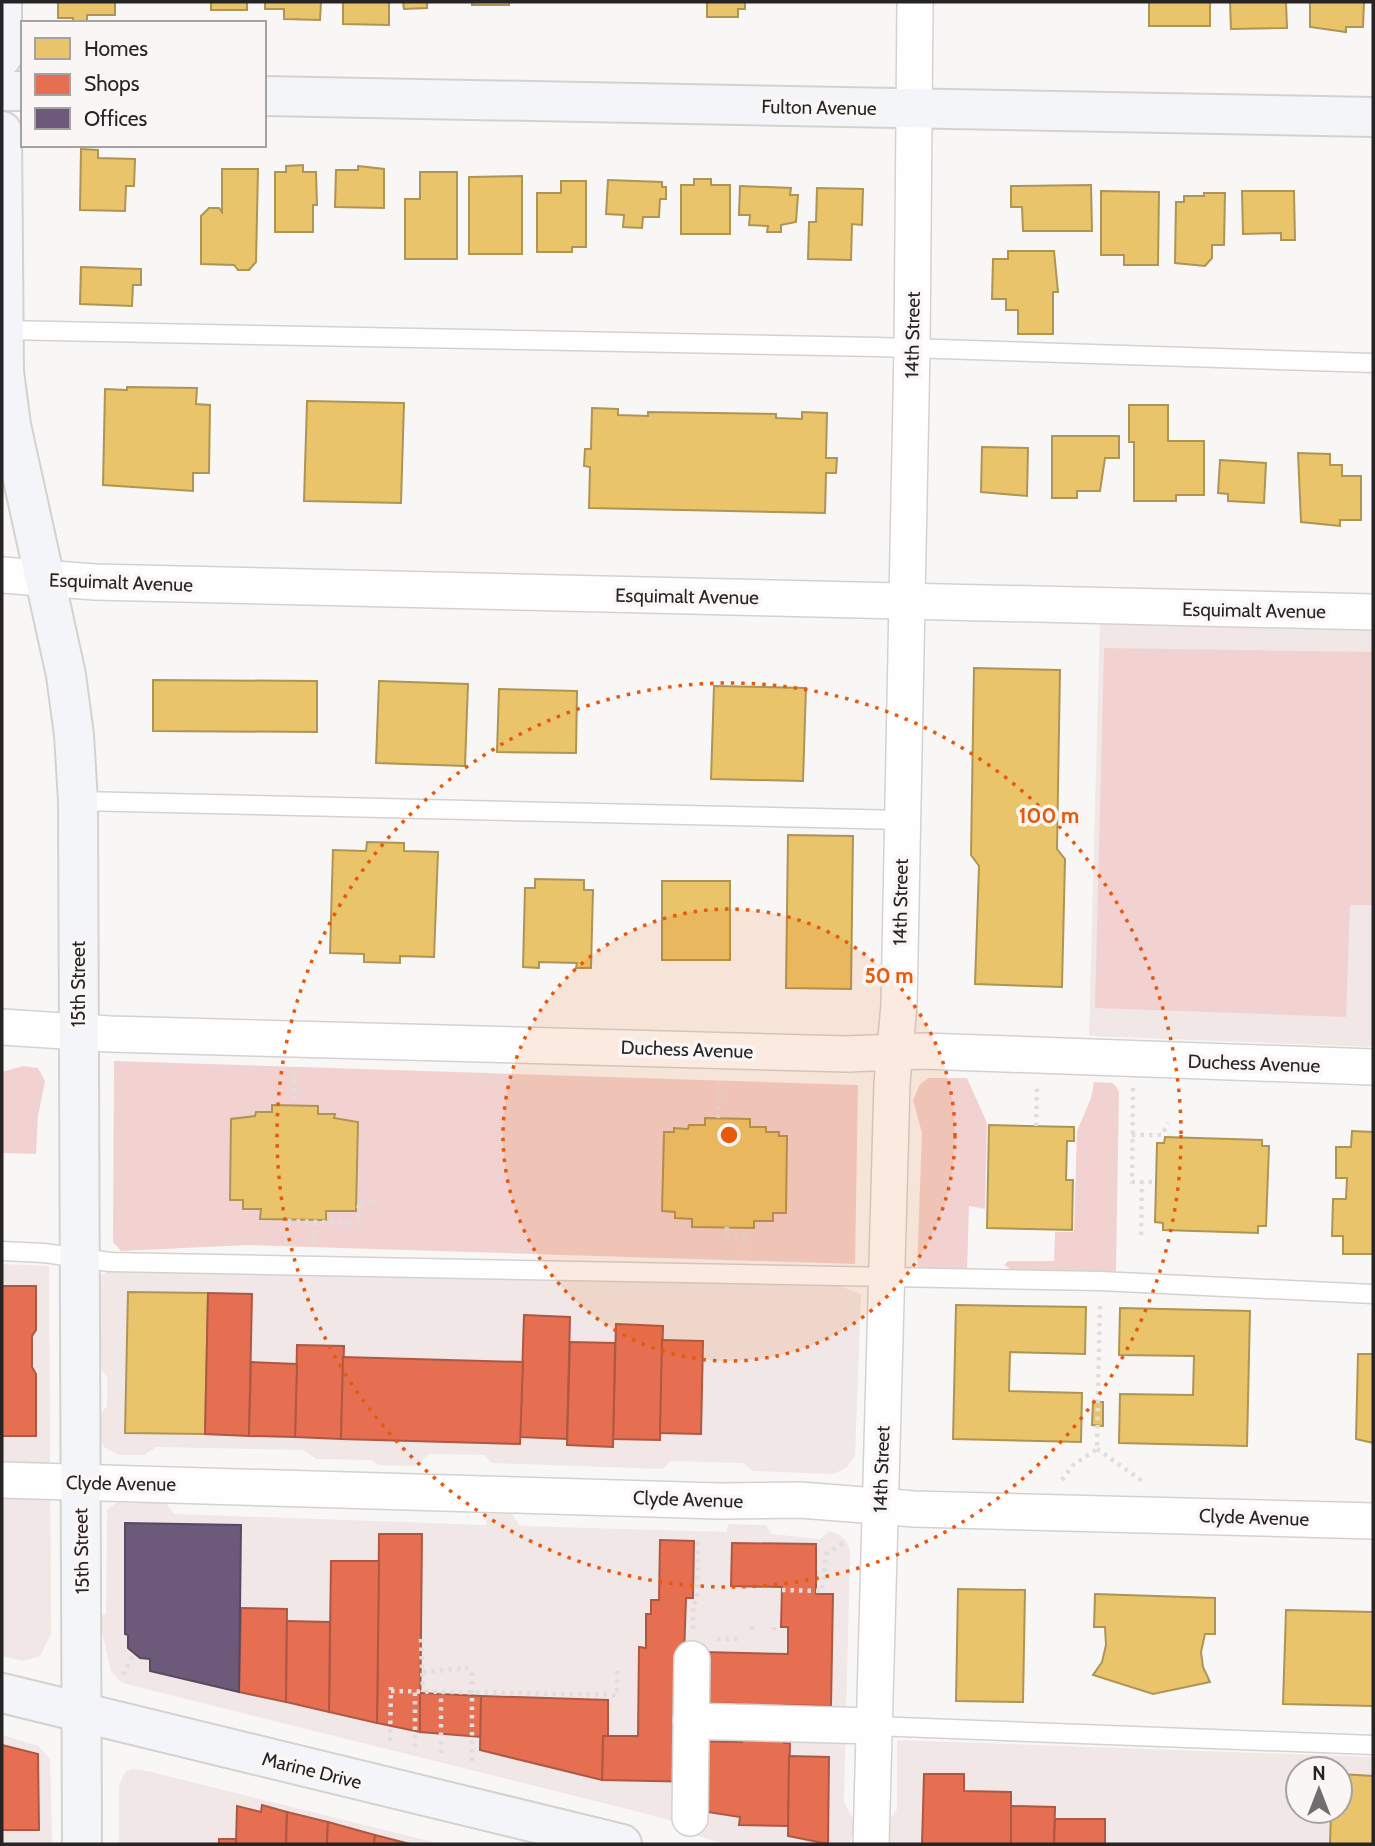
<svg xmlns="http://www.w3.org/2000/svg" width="1375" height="1846" viewBox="0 0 1375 1846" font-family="Cabin,sans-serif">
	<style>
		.built { fill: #f0e7e6; fill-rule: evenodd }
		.green { fill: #f2d2d0 }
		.homes { fill: #e9c46a; stroke: #ae9455; stroke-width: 2 }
		.shops { fill: #e76f51; stroke: #ad5844; stroke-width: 2 }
		.offices { fill: #6d597a; stroke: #584960; stroke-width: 2 }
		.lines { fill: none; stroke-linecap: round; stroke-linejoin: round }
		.lane-casing { stroke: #d4d2d1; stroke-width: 21 }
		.street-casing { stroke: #d4d2d1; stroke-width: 38 }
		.secondary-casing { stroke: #d4d2d1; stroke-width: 42 }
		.path { stroke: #dfdede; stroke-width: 4.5; stroke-dasharray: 3.5 5; stroke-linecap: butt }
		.lane { stroke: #fefefe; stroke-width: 18 }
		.street { stroke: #fefefe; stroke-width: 35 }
		.secondary { stroke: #f4f5f8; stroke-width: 38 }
		.ring { fill: none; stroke: #e8590c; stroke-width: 3.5; stroke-dasharray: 3.5 7 }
		.labels { text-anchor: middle; stroke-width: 7; stroke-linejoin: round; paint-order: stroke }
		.street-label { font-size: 19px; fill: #262424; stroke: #faf6f5 }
		.centre { fill: #e8590c; stroke: #faf6f5; stroke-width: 3.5 }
		.ring-label { font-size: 21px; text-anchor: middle; font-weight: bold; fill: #e8590c; stroke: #faf6f5; stroke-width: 7; stroke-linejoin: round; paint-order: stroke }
	</style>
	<rect width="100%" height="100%" fill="#f9f7f6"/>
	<g class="built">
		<polygon points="1100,621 1373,628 1373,1047 1089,1036"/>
		<polygon points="2,1264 49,1266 51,1634 40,1656 23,1661 2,1656"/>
		<polygon points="107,1272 837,1285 861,1294 855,1456 846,1468 833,1474 753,1471 743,1463 670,1461 663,1469 492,1463 484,1455 429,1454 415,1466 379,1465 372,1460 316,1459 303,1450 157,1447 144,1455 118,1455 104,1447 99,1438 97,1418 107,1406 107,1377 97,1363 97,1278"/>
		<polygon points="118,1502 166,1503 174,1514 486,1525 487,1514 512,1514 520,1526 727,1532 728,1524 766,1525 771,1534 820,1539 829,1531 840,1535 847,1542 850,1552 844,1802 855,1823 850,1844 727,1844 694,1835 680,1823 631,1810 122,1683 111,1671 100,1624 100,1616 106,1614 107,1509"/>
		<polygon points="2,1735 38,1746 50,1759 52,1844 2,1844"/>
		<path d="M897,1740l476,17v87h-488l1,-20 11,-15zM1298,1769h42v42h-42z"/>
		<polygon points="132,1769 147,1771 441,1844 119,1844 119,1786 125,1772"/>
	</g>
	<g class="green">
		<polygon points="1104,648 1373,652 1373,905 1350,905 1346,1017 1095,1008"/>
		<polygon points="114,1061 858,1085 855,1264 248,1245 121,1251 113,1242"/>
		<polygon points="23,1066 38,1068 45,1081 38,1116 36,1154 2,1153 2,1072"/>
		<polygon points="929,1078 967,1078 987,1123 985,1209 969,1206 967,1272 917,1268 922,1133 913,1100 920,1084"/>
		<polygon points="1094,1082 1113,1083 1119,1091 1116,1270 1114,1275 1015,1272 1004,1265 1008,1261 1054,1261 1055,1232 1074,1232 1077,1131 1091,1098"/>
	</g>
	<g class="homes">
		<polygon points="58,2 115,2 115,15 87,15 87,23 73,23 73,18 58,18"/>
		<rect x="211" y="2" width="36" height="8"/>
		<polygon points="265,2 321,2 320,20 284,19 284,9 265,9"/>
		<polygon points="343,2 389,2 389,25 343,24"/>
		<polygon points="403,2 437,2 427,2 427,8 404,9"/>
		<rect x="472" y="2" width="37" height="3"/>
		<polygon points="707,2 745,2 745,9 738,9 738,17 707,17"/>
		<rect x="1149" y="2" width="61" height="24"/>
		<polygon points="1230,2 1286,2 1287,28 1231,29"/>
		<polygon points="1310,2 1364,2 1363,27 1346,27 1346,32 1310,27"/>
		<polygon points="81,149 98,150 98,158 135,159 134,186 126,186 125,211 80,210"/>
		<polygon points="303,165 303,172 316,172 317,205 313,205 313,232 275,232 275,172 286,172 286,166"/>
		<polygon points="358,166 384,169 384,208 335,207 336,170 358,170"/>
		<polygon points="222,169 258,169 256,262 249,270 238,270 234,265 201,264 201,216 209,208 219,208 222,212"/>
		<polygon points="420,172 457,172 457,259 405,259 405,199 420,199"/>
		<polygon points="522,176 522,254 469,254 469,177"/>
		<polygon points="694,179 711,179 711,185 730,185 730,234 681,234 681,185 694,185"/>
		<polygon points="608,180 662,182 662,187 666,187 666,199 660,199 659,217 643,217 642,228 623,227 624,215 606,214"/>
		<polygon points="561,181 586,181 586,247 572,247 572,252 537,252 537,193 561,193"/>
		<polygon points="1091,185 1092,231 1023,231 1022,207 1011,207 1011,186"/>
		<polygon points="740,186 791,188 790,195 798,195 796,222 781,225 781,232 767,232 768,226 749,225 750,215 739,215"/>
		<polygon points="817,188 863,189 862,225 852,224 851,260 808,259 809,222 816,222"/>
		<polygon points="1101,191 1159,192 1158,265 1124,265 1124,255 1101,255"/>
		<polygon points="1242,191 1294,191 1295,240 1281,240 1281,233 1243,234"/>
		<polygon points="1204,193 1225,193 1224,245 1212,245 1212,258 1205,266 1175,263 1176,202 1184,202 1184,196 1204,196"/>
		<polygon points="1008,251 1054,251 1058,292 1053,292 1053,334 1018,334 1018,310 1006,310 1006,299 992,299 993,259 1008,259"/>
		<polygon points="81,267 141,269 141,285 133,285 132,306 80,304"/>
		<polygon points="127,387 197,388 196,404 210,405 209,473 193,473 193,491 103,485 105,389 127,390"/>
		<polygon points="307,401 404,403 401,503 304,501"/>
		<polygon points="1129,405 1168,405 1168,441 1204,441 1204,495 1176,495 1176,501 1134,501 1134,442 1129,442"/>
		<polygon points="592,408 618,409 618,415 648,416 648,412 776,414 776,418 802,419 802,412 827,413 826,458 837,458 836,473 826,473 825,513 589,508 590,467 584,466 585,449 591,449"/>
		<polygon points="1052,436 1119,436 1119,458 1105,458 1100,491 1077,491 1077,498 1052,498"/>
		<polygon points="982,447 1028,448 1027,496 981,492"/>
		<polygon points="1298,453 1330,454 1330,465 1342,465 1342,476 1361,476 1361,520 1340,520 1340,526 1301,522"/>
		<polygon points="1220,460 1266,463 1264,503 1228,501 1228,494 1218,493"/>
		<polygon points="974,668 1060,670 1057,849 1065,859 1062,987 975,984 979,866 971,855"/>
		<polygon points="153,680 317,681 317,732 153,731"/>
		<polygon points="379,681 468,684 465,766 376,763"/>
		<polygon points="714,686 806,688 803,781 711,779"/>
		<polygon points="499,689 577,691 576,753 497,752"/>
		<polygon points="788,835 853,836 851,989 786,988"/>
		<polygon points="367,842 404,843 404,851 438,852 434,957 400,956 400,963 364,962 364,954 330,953 333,850 366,851"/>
		<polygon points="535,879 584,880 584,890 593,890 591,968 576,968 577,963 539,962 539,968 523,967 525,888 535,888"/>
		<rect x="662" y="881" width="68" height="79"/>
		<polygon points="272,1105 318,1106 318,1114 335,1114 334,1118 358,1122 356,1211 326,1211 326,1220 260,1219 261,1209 243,1209 243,1200 230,1200 231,1119 255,1116 256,1112 272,1112"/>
		<polygon points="705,1118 750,1119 750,1127 766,1127 766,1132 779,1132 779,1136 787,1136 786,1213 773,1213 773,1221 754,1221 754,1228 692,1227 692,1219 675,1218 675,1212 662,1211 664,1132 674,1132 674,1128 688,1129 689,1125 705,1125"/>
		<polygon points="989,1125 1074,1127 1074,1141 1067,1141 1066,1180 1073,1180 1072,1230 987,1228"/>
		<polygon points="1352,1131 1373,1132 1373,1254 1343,1254 1343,1236 1332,1236 1333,1199 1346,1199 1347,1178 1336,1178 1336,1147 1351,1147"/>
		<polygon points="1165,1137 1262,1140 1262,1146 1269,1146 1266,1226 1258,1226 1258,1233 1163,1230 1163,1223 1155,1222 1157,1143 1164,1143"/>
		<polygon points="128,1292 208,1293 205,1434 125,1433"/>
		<polygon points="956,1305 1086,1307 1085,1354 1010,1352 1009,1391 1082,1393 1081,1442 953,1439"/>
		<polygon points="1120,1308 1250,1311 1247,1446 1119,1443 1120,1394 1193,1395 1194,1356 1119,1355"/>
		<polygon points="1358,1354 1373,1354 1373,1443 1356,1439"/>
		<polygon points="1093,1402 1103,1402 1103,1426 1092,1425"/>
		<polygon points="958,1589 1025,1590 1023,1702 956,1701"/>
		<polygon points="1095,1594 1215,1598 1215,1634 1205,1634 1201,1652 1203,1667 1210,1682 1153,1694 1093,1675 1102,1662 1106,1645 1105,1627 1094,1627"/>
		<polygon points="1286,1610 1373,1612 1373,1706 1283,1704"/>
		<polygon points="1340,1774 1373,1776 1373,1844 1330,1844 1331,1811 1340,1811"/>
	</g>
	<g class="shops">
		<polygon points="2,1286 36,1286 36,1330 32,1336 32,1367 36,1374 36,1436 2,1436"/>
		<polygon points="208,1293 252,1294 249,1436 205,1434"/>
		<polygon points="524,1315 570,1317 567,1439 520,1437"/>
		<polygon points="616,1324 663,1326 660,1440 613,1439"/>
		<polygon points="662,1340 703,1341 701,1434 660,1433"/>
		<polygon points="570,1342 615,1343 613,1447 567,1445"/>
		<polygon points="297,1345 344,1346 341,1439 295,1437"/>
		<polygon points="343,1357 523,1362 520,1444 341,1439"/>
		<polygon points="251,1362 297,1364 295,1437 249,1436"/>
		<polygon points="379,1534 422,1534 420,1732 377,1723"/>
		<polygon points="660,1540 694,1541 693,1598 686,1598 681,1741 742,1742 742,1704 704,1703 704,1652 788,1654 788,1627 781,1627 782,1587 731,1586 732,1543 816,1544 816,1594 833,1594 831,1706 784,1705 784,1743 790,1743 788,1826 739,1825 740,1817 701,1811 701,1782 602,1780 603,1736 638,1736 639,1647 646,1648 646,1614 651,1614 651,1600 659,1600"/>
		<polygon points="331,1561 379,1561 377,1723 329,1712"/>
		<polygon points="241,1608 287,1609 286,1702 239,1692"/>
		<polygon points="287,1621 330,1622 329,1712 286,1702"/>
		<polygon points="420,1693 481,1696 481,1737 420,1732"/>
		<polygon points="481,1696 608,1700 608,1736 603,1736 602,1780 480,1750"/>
		<polygon points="2,1745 38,1754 39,1830 2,1830"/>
		<polygon points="789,1756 829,1757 828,1844 788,1836"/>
		<polygon points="924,1774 964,1774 964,1791 1011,1792 1011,1844 922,1844"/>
		<polygon points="262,1805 287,1812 286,1844 236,1844 237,1806 261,1812"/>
		<polygon points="1011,1806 1055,1807 1054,1844 1011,1844"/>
		<polygon points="287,1812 328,1822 327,1844 286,1844"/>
		<polygon points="1055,1819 1105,1819 1105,1844 1054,1844"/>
		<polygon points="328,1822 375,1835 374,1844 327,1844"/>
		<polygon points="375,1835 410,1844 374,1844"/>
		<rect x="219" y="1839" width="17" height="5"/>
	</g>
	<polygon class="offices" points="125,1523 241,1525 239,1692 150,1671 150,1659 140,1658 128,1648 128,1635 125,1634"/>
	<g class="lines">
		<defs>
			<g id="lane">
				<polyline points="2,330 877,347 1373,363"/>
				<polyline points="78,801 902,820"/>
				<polyline points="2,1251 44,1253 110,1262 1100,1281 1373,1294"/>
				<polyline points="874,1726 1373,1745"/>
			</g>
			<g id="street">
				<polyline points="2,575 95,582 1373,612"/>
				<polyline points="2,1027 110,1034 847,1054 923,1051 1373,1067"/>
				<polyline points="2,1480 719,1501 800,1500 914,1509 1373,1521"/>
				<polyline points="691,1721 874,1726"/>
				<polyline points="690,1818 692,1659"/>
				<polyline points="871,1844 892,1083 899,1005 912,348 915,2"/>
			</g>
			<g id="secondary">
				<polyline points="2,57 2,2"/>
				<polyline points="2,91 23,91"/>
				<polyline points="264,96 1373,117"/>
				<polyline points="2,131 4,372 11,425 66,675 74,735 78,801 82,1844"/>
				<polyline points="2,1693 622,1844"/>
			</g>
		</defs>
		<use href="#lane" class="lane-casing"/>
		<use href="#street" class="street-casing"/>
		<use href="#secondary" class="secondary-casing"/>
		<g class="path">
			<polyline points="294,1071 295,1105"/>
			<polyline points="1133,1088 1132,1182 1156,1182"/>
			<polyline points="718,1118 719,1081"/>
			<polyline points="1036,1126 1037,1086"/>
			<polyline points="1132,1135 1162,1135 1168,1123"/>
			<polyline points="288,1221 358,1223 359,1201 376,1201"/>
			<polyline points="727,1227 726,1236 744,1236 743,1253"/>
			<polyline points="1141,1235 1142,1182"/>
			<polyline points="744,1236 744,1228"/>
			<polyline points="287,1243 288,1220"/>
			<polyline points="314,1243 315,1220"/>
			<polyline points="1097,1449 1145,1483"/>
			<polyline points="1062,1480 1073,1465 1097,1449 1100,1302"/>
			<polyline points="782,1590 822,1591 826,1554 843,1543"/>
			<polyline points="752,1626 752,1630"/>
			<polyline points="774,1627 774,1630"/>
			<polyline points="693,1629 693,1605 697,1600 698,1537"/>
			<polyline points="421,1639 423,1692"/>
			<polyline points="717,1639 742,1639"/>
			<polyline points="423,1672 468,1668"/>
			<polyline points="123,1675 134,1653"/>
			<polyline points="391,1691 617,1695 617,1671"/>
			<polyline points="390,1741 391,1687"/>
			<polyline points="415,1747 415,1692"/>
			<polyline points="441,1753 441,1692"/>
			<polyline points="472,1761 472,1668"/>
		</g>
		<use href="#lane" class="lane"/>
		<use href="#street" class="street"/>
		<use href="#secondary" class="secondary"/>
	</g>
	<circle cx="729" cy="1135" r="226" fill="#e8590c" fill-opacity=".12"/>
	<g class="ring">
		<circle cx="729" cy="1135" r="226"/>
		<circle cx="729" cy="1135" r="452"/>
	</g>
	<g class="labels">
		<g class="street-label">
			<text transform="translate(819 107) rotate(1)" y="7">Fulton Avenue</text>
			<text transform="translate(912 335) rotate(-89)" y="7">14th Street</text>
			<text transform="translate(121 582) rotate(2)" y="7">Esquimalt Avenue</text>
			<text transform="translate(687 596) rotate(1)" y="7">Esquimalt Avenue</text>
			<text transform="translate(1254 610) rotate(1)" y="7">Esquimalt Avenue</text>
			<text transform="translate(900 902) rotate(-89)" y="7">14th Street</text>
			<text transform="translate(78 984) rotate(-90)" y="7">15th Street</text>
			<text transform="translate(687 1049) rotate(2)" y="7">Duchess Avenue</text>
			<text transform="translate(1254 1063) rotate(2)" y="7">Duchess Avenue</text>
			<text transform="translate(881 1469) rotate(-88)" y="7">14th Street</text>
			<text transform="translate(121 1483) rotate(1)" y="7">Clyde Avenue</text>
			<text transform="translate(688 1499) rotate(2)" y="7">Clyde Avenue</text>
			<text transform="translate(1254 1517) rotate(2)" y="7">Clyde Avenue</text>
			<text transform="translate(81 1551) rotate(-91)" y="7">15th Street</text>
			<text transform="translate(312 1770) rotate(14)" y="7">Marine Drive</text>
		</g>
	</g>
	<circle cx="729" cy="1135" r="10" class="centre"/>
	<g class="ring-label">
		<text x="1049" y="823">100 m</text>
		<text x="889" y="983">50 m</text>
	</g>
	<rect width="1375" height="1846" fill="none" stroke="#262424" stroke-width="7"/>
	<rect x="21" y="21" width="245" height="126" fill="#faf6f5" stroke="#a5a2a1" stroke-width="2"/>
	<rect x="35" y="38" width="35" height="21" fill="#e9c46a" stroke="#a5a2a1" stroke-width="2"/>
	<text x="84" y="56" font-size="21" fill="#262424">Homes</text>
	<rect x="35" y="74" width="35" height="21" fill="#e76f51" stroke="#a5a2a1" stroke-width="2"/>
	<text x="84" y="91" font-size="21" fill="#262424">Shops</text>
	<rect x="35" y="108" width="35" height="21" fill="#6d597a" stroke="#a5a2a1" stroke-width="2"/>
	<text x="84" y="126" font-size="21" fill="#262424">Offices</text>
	<g transform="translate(1319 1790)"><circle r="33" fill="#faf6f5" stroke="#a5a2a1" stroke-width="2"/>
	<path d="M0-5L12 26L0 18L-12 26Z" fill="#706e6e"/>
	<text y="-10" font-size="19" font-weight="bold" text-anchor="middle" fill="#262424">N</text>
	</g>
</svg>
